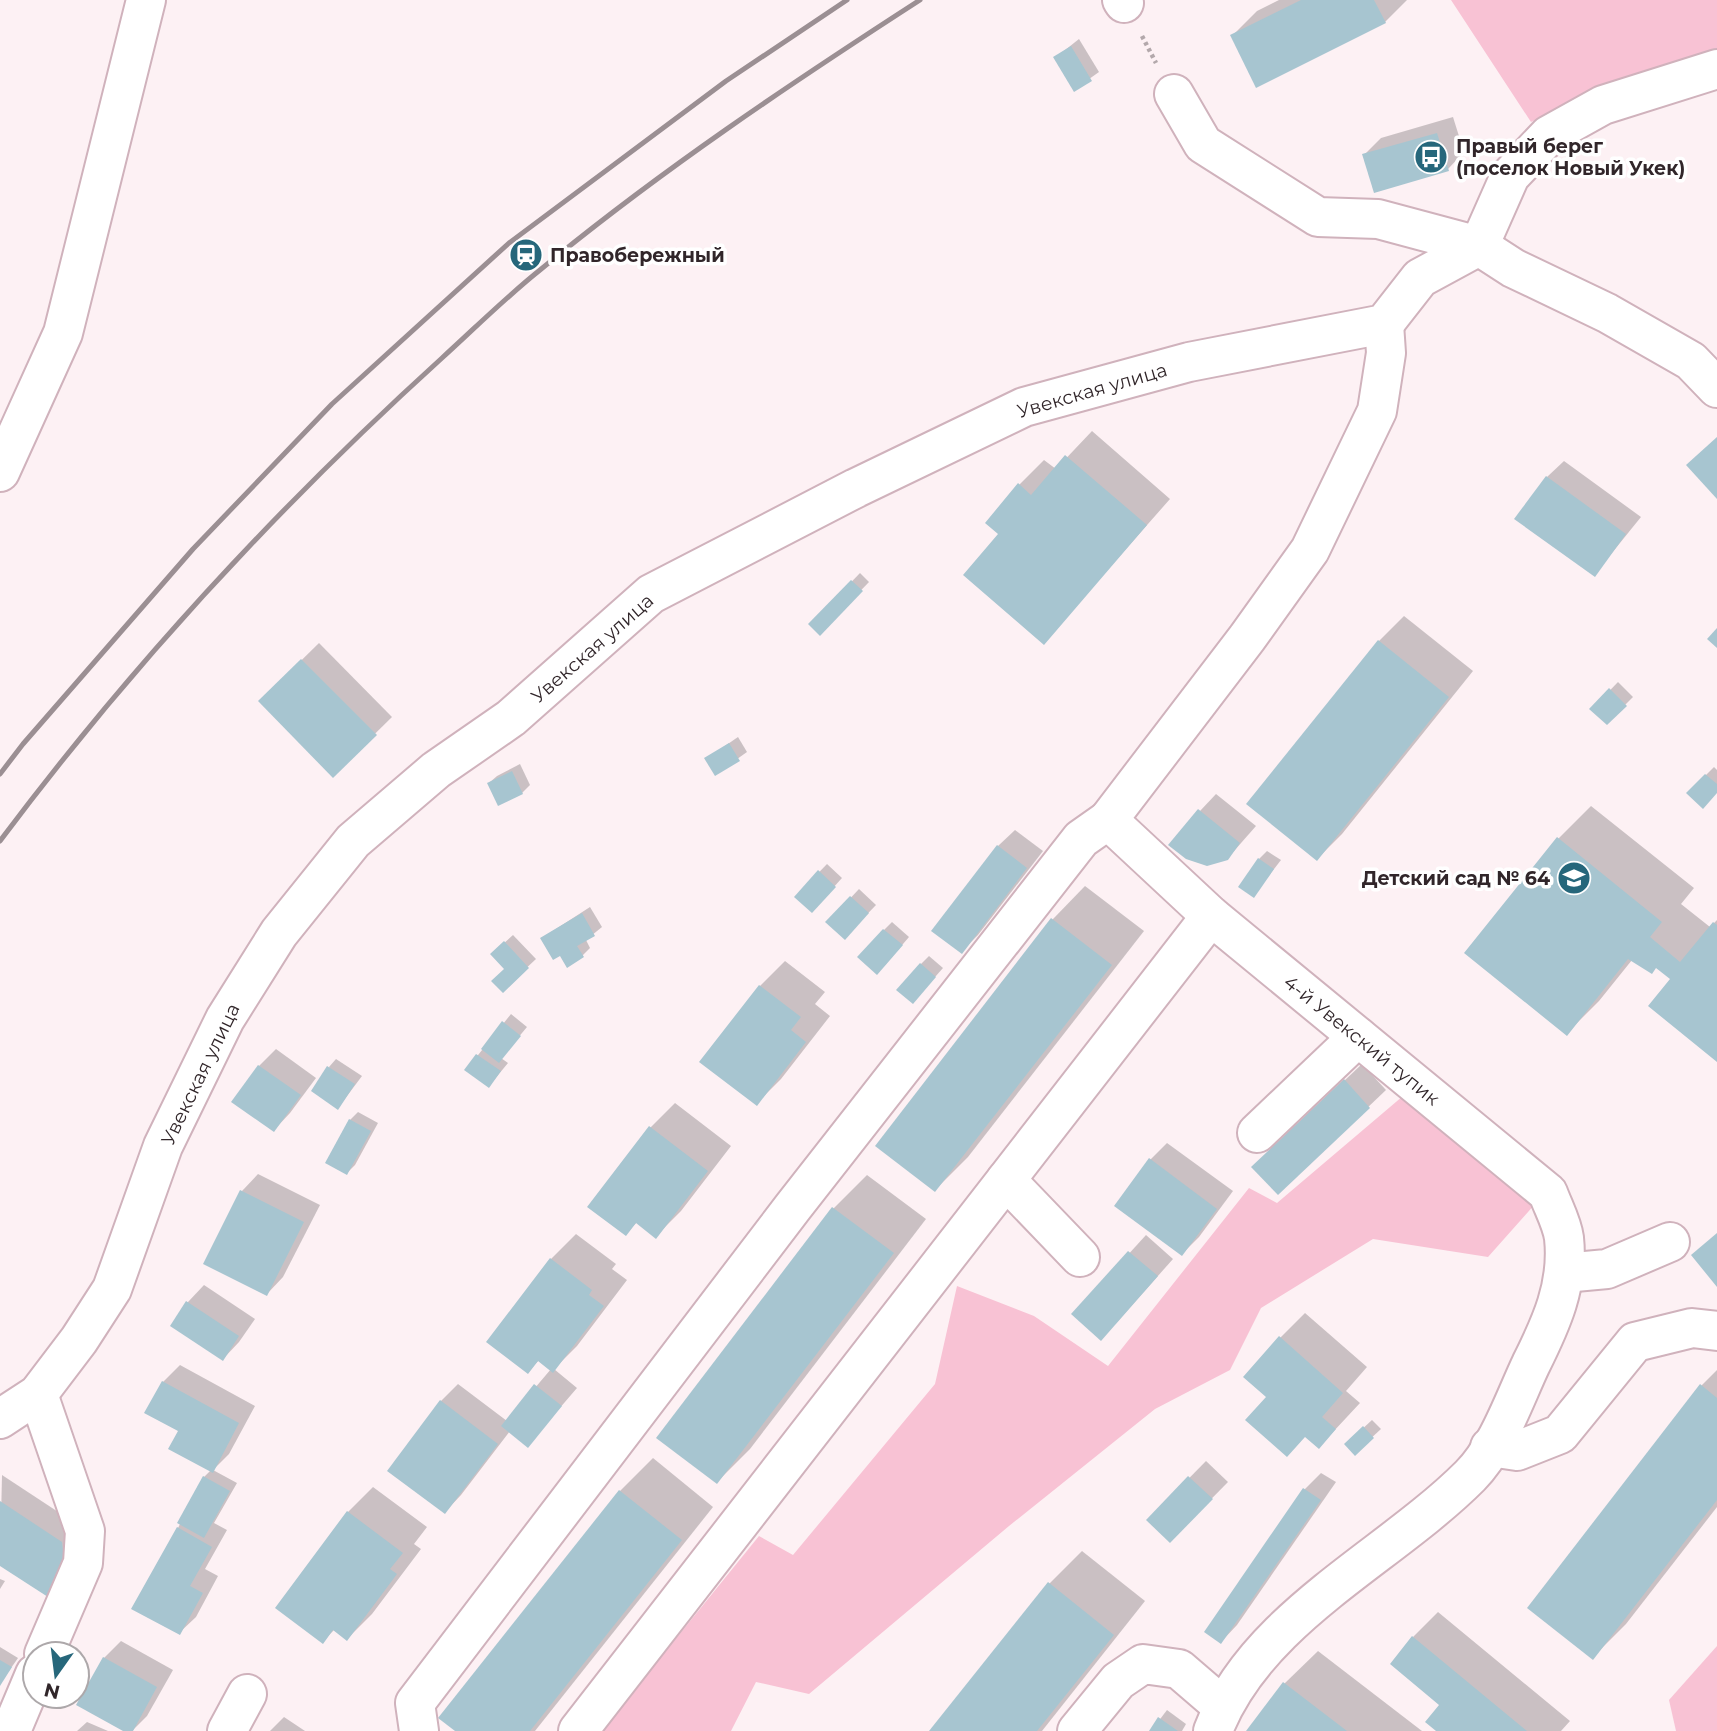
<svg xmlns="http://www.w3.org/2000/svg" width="1717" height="1731" viewBox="0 0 1717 1731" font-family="Montserrat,sans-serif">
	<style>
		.green { fill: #f8c2d4 }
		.shadow { fill: #0003 }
		.building { fill: #a7c5d0 }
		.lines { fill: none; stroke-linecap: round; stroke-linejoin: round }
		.minor-casing { stroke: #d0b2bc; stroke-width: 42 }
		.path { stroke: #b3a8ab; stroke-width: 4.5; stroke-dasharray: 3.5 3.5; stroke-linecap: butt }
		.minor { stroke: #fff; stroke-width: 38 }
		.rail { stroke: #9b8f93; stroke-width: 5 }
		.labels { text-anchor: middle; stroke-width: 7; stroke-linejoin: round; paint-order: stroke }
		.poi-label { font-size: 19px; font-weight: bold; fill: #31262a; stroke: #fff; text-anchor: start }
		.street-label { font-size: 19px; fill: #31262a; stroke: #fff }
	</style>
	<rect width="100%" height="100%" fill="#fdf1f4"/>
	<g class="green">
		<polygon points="1451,0 1717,0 1717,51 1599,90 1531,122"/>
		<polygon points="1403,1096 1536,1203 1488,1257 1373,1239 1261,1308 1230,1370 1155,1409 1009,1526 809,1694 756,1682 731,1731 601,1731 759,1536 793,1555 935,1384 957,1286 1034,1316 1108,1366 1249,1188 1277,1203"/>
		<polygon points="1717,1646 1717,1731 1676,1731 1669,1700"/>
	</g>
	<g class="shadow">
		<polygon points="1279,0 1407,0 1385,22 1232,36 1257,11"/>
		<polygon points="1079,39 1099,72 1075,89 1055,58"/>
		<polygon points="1453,117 1464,152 1448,169 1364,155 1381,138"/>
		<polygon points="1092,431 1170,499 1044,642 1000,534 1019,485 1044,460 1056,469"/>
		<polygon points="1564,461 1641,517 1594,575 1547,477"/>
		<polygon points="860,573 869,582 820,633 811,624"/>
		<polygon points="1404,616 1473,671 1342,834 1317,859 1379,641"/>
		<polygon points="319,643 392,717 333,775 260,701"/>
		<polygon points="1618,682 1633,697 1607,723 1592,709"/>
		<polygon points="738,737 747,752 716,774 706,759"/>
		<polygon points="520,764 530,785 522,793 489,783 497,776"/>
		<polygon points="1714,767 1717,770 1717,791 1688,793"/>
		<polygon points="1216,794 1256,826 1227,859 1200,811"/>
		<polygon points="1591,806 1694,888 1681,904 1710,927 1717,920 1717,1060 1672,978 1657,966 1632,960 1599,1001 1567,1033 1558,839"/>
		<polygon points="1015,830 1043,851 978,935 962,951 998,846"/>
		<polygon points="1267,851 1281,860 1254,895 1259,859"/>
		<polygon points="827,864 842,878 812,911 796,896"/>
		<polygon points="1085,886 1144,931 968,1157 935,1190 877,1145 1053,919"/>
		<polygon points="859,889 876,905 852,930 828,922"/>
		<polygon points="590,907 602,927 586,940 590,948 582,956 561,954 542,938"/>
		<polygon points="892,922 909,937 885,965 884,930"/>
		<polygon points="513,935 536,959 503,990 506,969 492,954"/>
		<polygon points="929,956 943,968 920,994 921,964"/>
		<polygon points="785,961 825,992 815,1004 830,1016 781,1079 756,1104 760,986"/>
		<polygon points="511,1014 527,1027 501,1058 508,1063 489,1086 466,1070"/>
		<polygon points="276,1049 316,1078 290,1113 274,1130 259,1066"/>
		<polygon points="336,1059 362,1076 338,1108 329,1067"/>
		<polygon points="1362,1064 1386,1090 1278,1193 1270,1151"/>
		<polygon points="675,1103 731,1146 681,1211 656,1236 637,1222 625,1234 650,1128"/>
		<polygon points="358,1112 378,1123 355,1165 347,1173 350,1120"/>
		<polygon points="1167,1143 1233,1191 1199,1237 1182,1254 1150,1160"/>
		<polygon points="258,1174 320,1205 283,1277 267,1294 242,1191"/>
		<polygon points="867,1175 926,1219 750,1449 717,1482 658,1437 834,1208"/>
		<polygon points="576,1234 616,1264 612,1269 627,1280 577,1346 554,1369 577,1388 528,1445 510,1431 461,1495 445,1512 390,1470 441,1401 458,1384 507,1421 551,1369 539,1360 528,1372 551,1259"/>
		<polygon points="1146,1235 1173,1259 1117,1322 1074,1314"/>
		<polygon points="204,1285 255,1319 239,1342 223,1359 172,1325 188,1302"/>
		<polygon points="1305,1313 1367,1367 1346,1391 1360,1403 1319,1447 1268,1396 1280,1338"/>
		<polygon points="180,1365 255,1406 229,1454 213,1470 237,1483 214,1523 227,1530 205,1569 218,1576 196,1617 179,1633 178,1528 204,1477 211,1470 180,1430 163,1382"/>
		<polygon points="1717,1370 1717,1507 1626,1624 1593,1657 1701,1386"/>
		<polygon points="1372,1420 1381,1429 1355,1453 1346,1444"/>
		<polygon points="653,1458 713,1507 535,1731 458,1731 620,1491"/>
		<polygon points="1206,1461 1228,1482 1170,1541 1148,1520"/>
		<polygon points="1321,1473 1336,1482 1237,1625 1221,1642 1305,1489"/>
		<polygon points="2,1475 78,1525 65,1578 0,1564"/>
		<polygon points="373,1487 427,1527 414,1544 421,1549 372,1614 347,1639 334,1630 322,1642 348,1512"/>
		<polygon points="1082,1551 1145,1601 1042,1731 932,1731 1049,1584"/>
		<polygon points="0,1579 5,1581 0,1589"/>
		<polygon points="1438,1612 1570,1721 1561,1731 1438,1731 1442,1704 1413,1637"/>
		<polygon points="121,1641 173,1670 147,1716 132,1731 78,1705 104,1658"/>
		<polygon points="0,1647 18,1658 0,1684"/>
		<polygon points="1318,1651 1422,1731 1248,1731 1285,1683"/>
		<polygon points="1167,1710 1186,1724 1182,1731 1151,1731"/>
		<polygon points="284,1717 305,1731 270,1731"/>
		<polygon points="87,1722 108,1731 77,1731"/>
	</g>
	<g class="building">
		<polygon points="1301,0 1374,0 1386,23 1256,88 1230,35"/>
		<polygon points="1071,46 1092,81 1074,92 1053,57"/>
		<polygon points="1437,133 1449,171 1374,193 1362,154"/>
		<polygon points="1717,437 1717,499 1686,465"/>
		<polygon points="1065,455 1147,525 1044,645 963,575 998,534 985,523 1018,483 1031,495"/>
		<polygon points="1546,476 1626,534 1595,577 1514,519"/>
		<polygon points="851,580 863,591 820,636 808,624"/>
		<polygon points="1717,628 1717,648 1707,639"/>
		<polygon points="1378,640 1449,697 1317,861 1246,804"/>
		<polygon points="301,659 377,735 333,778 258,701"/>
		<polygon points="1609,688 1627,706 1607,725 1589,709"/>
		<polygon points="729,743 740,761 715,776 704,758"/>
		<polygon points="512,771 523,794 498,806 487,783"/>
		<polygon points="1705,774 1717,784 1717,793 1703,809 1686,793"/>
		<polygon points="1198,809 1240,843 1228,860 1207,866 1186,859 1168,845"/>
		<polygon points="1557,837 1662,922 1650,937 1680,962 1713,922 1717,925 1717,1062 1648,1006 1670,979 1656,968 1652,974 1628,959 1567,1036 1464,953"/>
		<polygon points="997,845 1027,868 962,954 931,931"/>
		<polygon points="1258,858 1274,869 1254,898 1238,887"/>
		<polygon points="818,870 836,887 812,913 794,897"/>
		<polygon points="850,896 869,913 845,940 825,922"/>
		<polygon points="582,913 595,936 577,946 584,957 567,968 560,956 553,960 540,938"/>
		<polygon points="1051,918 1112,965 935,1192 875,1146"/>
		<polygon points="883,929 903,945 877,975 857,957"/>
		<polygon points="504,941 529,968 503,993 491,981 504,969 490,954"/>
		<polygon points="920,963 936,977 913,1004 896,990"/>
		<polygon points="759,985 801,1017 791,1030 806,1042 757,1106 699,1062"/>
		<polygon points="502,1021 521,1036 499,1063 481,1049"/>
		<polygon points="476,1054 501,1071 489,1088 464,1070"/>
		<polygon points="258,1065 301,1095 274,1132 231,1102"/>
		<polygon points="327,1066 355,1084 338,1110 311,1091"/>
		<polygon points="1344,1079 1370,1108 1278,1195 1251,1167"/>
		<polygon points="349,1119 371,1131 347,1175 325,1163"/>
		<polygon points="649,1126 708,1171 656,1239 636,1223 626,1236 587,1207"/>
		<polygon points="1149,1158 1217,1209 1182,1256 1114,1206"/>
		<polygon points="240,1190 304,1222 267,1296 203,1264"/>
		<polygon points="832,1207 894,1253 717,1484 656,1438"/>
		<polygon points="1717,1233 1717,1287 1691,1255"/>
		<polygon points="1128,1251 1158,1276 1101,1341 1071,1314"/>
		<polygon points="550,1258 592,1290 589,1295 604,1306 553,1373 538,1361 528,1374 486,1342"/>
		<polygon points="186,1301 239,1336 223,1361 170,1326"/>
		<polygon points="1279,1336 1343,1393 1322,1417 1336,1429 1319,1449 1305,1437 1287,1457 1245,1420 1266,1397 1243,1377"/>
		<polygon points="162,1381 239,1423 213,1473 168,1449 178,1431 144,1413"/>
		<polygon points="534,1384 562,1406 528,1448 501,1426"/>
		<polygon points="1700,1384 1717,1398 1717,1500 1593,1660 1527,1608"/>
		<polygon points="440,1400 498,1444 445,1514 387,1471"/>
		<polygon points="1363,1426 1374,1438 1355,1456 1344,1444"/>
		<polygon points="203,1476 230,1491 204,1538 177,1523"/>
		<polygon points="1188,1476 1213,1499 1170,1543 1146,1520"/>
		<polygon points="1303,1488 1321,1500 1221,1644 1204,1632"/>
		<polygon points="619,1490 682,1540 530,1731 455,1731 438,1718"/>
		<polygon points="0,1501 62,1542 65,1569 48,1597 0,1566"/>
		<polygon points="347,1511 403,1553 390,1569 397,1574 347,1641 333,1630 323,1644 275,1608"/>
		<polygon points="177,1527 212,1547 190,1586 203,1593 180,1635 131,1609"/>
		<polygon points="1048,1582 1114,1635 1037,1731 929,1731"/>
		<polygon points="1412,1636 1527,1731 1436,1731 1425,1722 1439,1705 1390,1664"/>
		<polygon points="103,1657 157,1687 133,1731 123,1731 76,1705"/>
		<polygon points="0,1660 12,1667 0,1686"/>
		<polygon points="1283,1682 1347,1731 1246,1731"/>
		<polygon points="1158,1717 1178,1731 1149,1731"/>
	</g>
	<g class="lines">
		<defs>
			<g id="minor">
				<polyline points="1122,0 1124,3"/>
				<polyline points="1174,94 1203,144 1318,217 1378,219 1479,246 1513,268 1607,313 1691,361 1717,388"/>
				<polyline points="0,472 63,333 146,0"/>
				<polyline points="1257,1133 1358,1037"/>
				<polyline points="1006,1180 1080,1257"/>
				<polyline points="1564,1273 1607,1269 1670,1242"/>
				<polyline points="38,1394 85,1531 83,1563 44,1654"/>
				<polyline points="0,1419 38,1394 79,1340 112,1289 163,1146 225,1019 279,933 353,841 436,770 511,718 651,594 856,488 1024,407 1189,362 1384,324 1420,278 1479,246 1510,176 1549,135 1603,105 1717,69"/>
				<polyline points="1490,1447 1517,1451 1560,1434 1635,1342 1692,1328 1717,1331"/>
				<polyline points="11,1731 35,1674"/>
				<polyline points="227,1731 247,1694"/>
				<polyline points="419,1731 415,1703 793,1207 1081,839 1108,820"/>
				<polyline points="578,1731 1211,916"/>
				<polyline points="1077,1731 1118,1681 1143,1664 1179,1669 1222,1706"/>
				<path d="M1213,1731c43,-113 175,-173 257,-255 28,-28 44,-76 61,-112 20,-40 38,-79 33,-126 -2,-15 -11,-31 -16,-45l-337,-277 -103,-96 139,-182 63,-88 67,-139 9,-58 -2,-29"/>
			</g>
		</defs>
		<use href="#minor" class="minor-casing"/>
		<polyline class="path" points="1142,36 1156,63"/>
		<use href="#minor" class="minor"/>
		<g class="rail">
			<polyline points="0,774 23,744 193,549 332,404 509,243 726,81 847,0"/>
			<path d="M0,841c131,-175 280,-336 442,-483 32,-29 64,-61 98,-88 120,-99 250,-186 380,-270"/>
		</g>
	</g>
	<defs>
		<symbol id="bus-disc" viewBox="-11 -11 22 22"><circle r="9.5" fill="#26677b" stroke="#fff"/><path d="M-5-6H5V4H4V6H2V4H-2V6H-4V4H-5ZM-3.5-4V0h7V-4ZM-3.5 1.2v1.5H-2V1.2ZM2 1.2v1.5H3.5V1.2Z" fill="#fff"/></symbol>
		<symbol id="station-disc" viewBox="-11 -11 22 22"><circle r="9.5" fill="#26677b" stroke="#fff"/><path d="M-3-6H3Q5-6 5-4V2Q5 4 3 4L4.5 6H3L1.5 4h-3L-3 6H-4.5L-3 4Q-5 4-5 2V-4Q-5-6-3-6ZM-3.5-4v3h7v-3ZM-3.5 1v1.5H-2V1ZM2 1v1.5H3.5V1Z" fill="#fff"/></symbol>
		<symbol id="school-disc" viewBox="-11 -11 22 22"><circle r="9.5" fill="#26677b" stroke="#fff"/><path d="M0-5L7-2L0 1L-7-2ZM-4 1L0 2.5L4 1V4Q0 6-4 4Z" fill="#fff"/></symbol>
	</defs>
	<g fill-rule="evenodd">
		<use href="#bus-disc" x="1412" y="138" width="38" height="38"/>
		<use href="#station-disc" x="507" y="236" width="38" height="38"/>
		<use href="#school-disc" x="1555" y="859" width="38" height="38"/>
	</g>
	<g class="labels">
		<g class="poi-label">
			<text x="1456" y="153">Правый берег<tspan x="1456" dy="22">(поселок Новый Укек)</tspan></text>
			<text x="550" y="262">Правобережный</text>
			<text x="1550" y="885" text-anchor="end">Детский сад № 64</text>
		</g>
		<g class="street-label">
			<text transform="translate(1092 390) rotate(-16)" y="7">Увекская улица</text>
			<text transform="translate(592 648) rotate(-41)" y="7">Увекская улица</text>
			<text transform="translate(1362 1040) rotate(39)" y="7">4-й Увекский тупик</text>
			<text transform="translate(200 1074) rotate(-64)" y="7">Увекская улица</text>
		</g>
	</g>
	<g transform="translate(56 1675) rotate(194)"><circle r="33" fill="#ffffff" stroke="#ada8aa" stroke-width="2"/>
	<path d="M0-5L12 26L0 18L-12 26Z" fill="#26677b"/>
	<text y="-10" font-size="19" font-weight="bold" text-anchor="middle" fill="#31262a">N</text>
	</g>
</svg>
